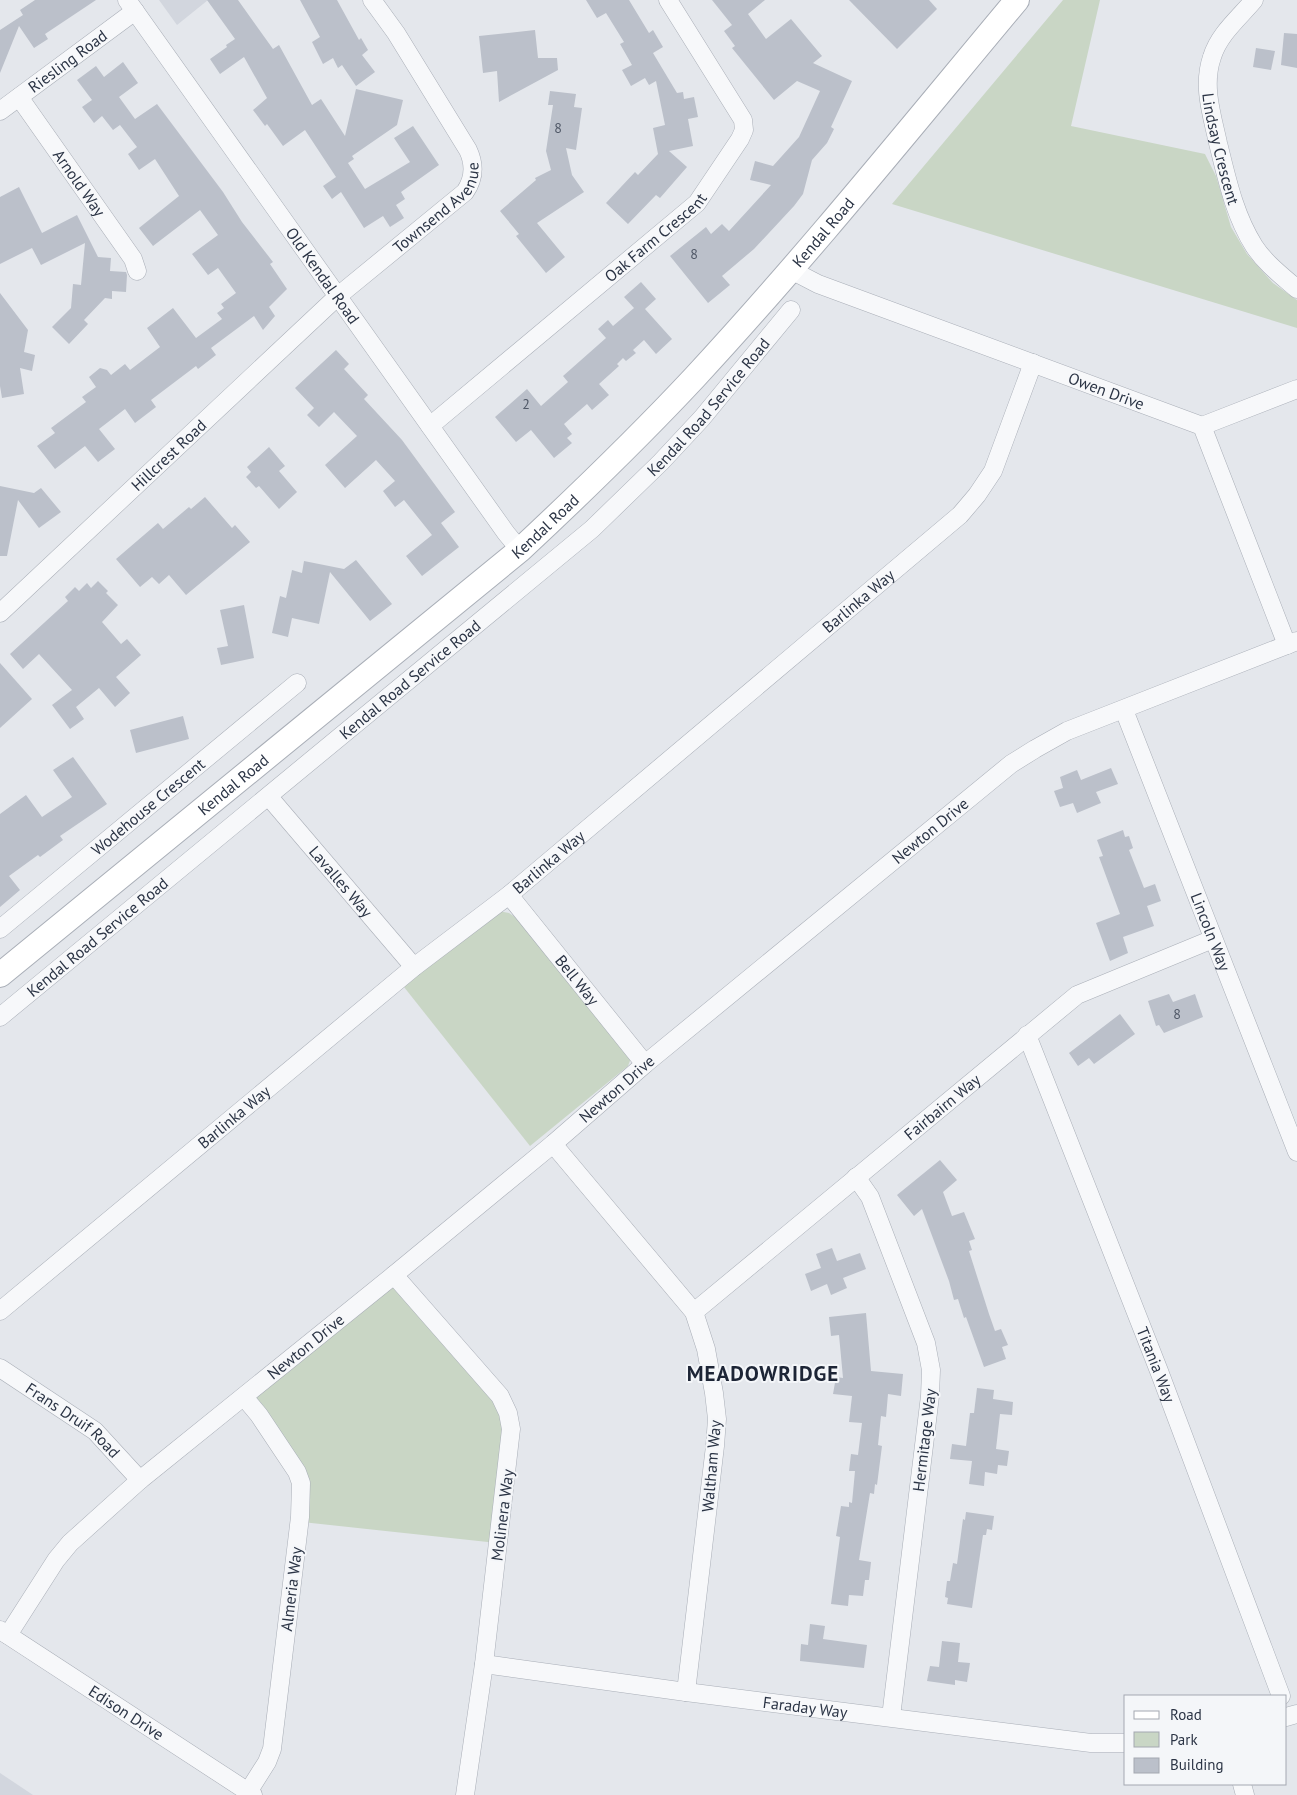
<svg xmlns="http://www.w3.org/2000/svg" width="1297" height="1795" viewBox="0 0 1297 1795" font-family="'PT Sans',sans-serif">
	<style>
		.built { fill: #d2d6de }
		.green { fill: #c9d6c5 }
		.building { fill: #bbc0ca }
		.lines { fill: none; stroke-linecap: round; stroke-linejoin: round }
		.street-casing { stroke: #a9aeb7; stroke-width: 19 }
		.secondary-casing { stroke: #a9aeb7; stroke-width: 26 }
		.street { stroke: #f7f8fa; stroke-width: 18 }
		.secondary { stroke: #fff; stroke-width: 24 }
		.labels { text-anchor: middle; stroke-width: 4; stroke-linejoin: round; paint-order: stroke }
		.number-label { font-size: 14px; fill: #4f5766 }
		.street-label { font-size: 16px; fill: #2b3445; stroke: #f4f6f9 }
		.district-label { font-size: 21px; font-weight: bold; letter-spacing: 1px; fill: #1d2536; stroke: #f4f6f9 }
	</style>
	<rect width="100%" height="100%" fill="#e4e7ec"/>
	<g class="built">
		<polygon points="159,0 208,0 177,25"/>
		<polygon points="0,1773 33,1795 0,1795"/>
	</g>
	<g class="green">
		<polygon points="1063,0 1100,0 1071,126 1205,154 1216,176 1231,227 1247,254 1273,283 1297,300 1297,328 892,204"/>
		<polygon points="498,911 509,913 518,919 631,1058 628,1066 530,1146 404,987 403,976"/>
		<polygon points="393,1275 502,1404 509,1436 497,1543 302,1522 306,1489 245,1397"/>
	</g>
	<g class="building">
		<polygon points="35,0 96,0 45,34 48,39 34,48 19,26 0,73 0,30 23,15 20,10"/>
		<polygon points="207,0 238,0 273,49 279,45 312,105 321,99 345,136 356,89 403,100 397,125 352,156 354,159 348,163 365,189 410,162 394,138 413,126 439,165 401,192 405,199 396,205 404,218 390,227 383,216 364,228 341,192 332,199 323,186 336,177 305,130 283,146 267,124 265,126 253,110 267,98 244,57 220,74 210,59 227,47 226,45 235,39"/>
		<polygon points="300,0 337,0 359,40 361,38 368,50 362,55 375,72 356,86 342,65 338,68 333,58 323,64 312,42 320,37"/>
		<polygon points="586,0 629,0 649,33 653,30 663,47 653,53 677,93 683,92 684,99 694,97 698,117 688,119 693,146 669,151 687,167 660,198 656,195 628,224 606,203 635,172 638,175 658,154 653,128 665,125 656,81 649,85 645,78 631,86 622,70 632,65 620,44 624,42 606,13 597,18"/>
		<polygon points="712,0 765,0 748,14 766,39 791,19 822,56 813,63 852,81 831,127 834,129 827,143 812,160 803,194 794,206 754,249 722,276 730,285 708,303 670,256 706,227 711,234 722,224 729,231 771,185 750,180 755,161 773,166 799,137 820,91 797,81 774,100 732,48 735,46 724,31 732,25"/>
		<polygon points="849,0 929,0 937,9 897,49"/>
		<polygon points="535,30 538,58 557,58 558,70 499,102 497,71 483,73 479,36"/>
		<polygon points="1284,33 1297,34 1297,68 1281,65"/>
		<polygon points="1256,48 1275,51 1271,70 1253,67"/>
		<polygon points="123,62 138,83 119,97 135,119 157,104 223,192 242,222 273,262 270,264 287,289 269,307 275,316 263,330 254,316 211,348 216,355 198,369 196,366 151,400 156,407 135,423 125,409 99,429 115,449 98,462 85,446 55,469 37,446 55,433 51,428 86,402 82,397 96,387 89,377 100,368 107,370 111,375 125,364 130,370 160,347 147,328 173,308 196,338 222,319 217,313 224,308 221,304 236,293 218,268 208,275 192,254 218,235 200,210 153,246 139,228 179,196 155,159 139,170 128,154 137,147 120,125 113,130 102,116 94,123 82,107 92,100 77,80 96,66 104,77"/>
		<polygon points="550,91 576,94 574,107 582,108 576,150 566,148 572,175 584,192 537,223 565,257 546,273 516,236 519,234 500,211 536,180 535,178 551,170 546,151 553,105 548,105"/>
		<polygon points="19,187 42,233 77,215 98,257 111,258 110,271 126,272 127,275 126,292 112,291 112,299 105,298 84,320 88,324 69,344 52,327 71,308 73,284 81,285 85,243 41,265 32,248 0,264 0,197"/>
		<polygon points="641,282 656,299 645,309 672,339 656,354 644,340 633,350 636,353 626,361 623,358 617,364 619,366 599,384 609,395 592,410 587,404 564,424 572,434 567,438 572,443 554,458 531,430 516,442 495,417 527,389 541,406 568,382 563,376 606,338 598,329 608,320 613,326 634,308 624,297"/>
		<polygon points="0,293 28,330 24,352 35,355 32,371 20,368 24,394 2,398 0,386"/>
		<polygon points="336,350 349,364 344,369 368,395 364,399 402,440 455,512 441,523 459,547 422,576 406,556 432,535 404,500 395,507 383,491 395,481 376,460 345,488 325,465 357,436 334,412 319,427 307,415 314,408 295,388"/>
		<polygon points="269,447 285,466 279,471 297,492 279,509 259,486 256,488 246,477 251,472 247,467"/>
		<polygon points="0,486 34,493 41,488 61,512 39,528 18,500 7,556 0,556"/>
		<polygon points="205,497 232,528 235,525 250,542 186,595 169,575 159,584 152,577 140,587 116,559 158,523 163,529 189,507 191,509"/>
		<polygon points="356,560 392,604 370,621 330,572 319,624 292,618 288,637 272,633 280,596 286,598 292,570 302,573 304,561 344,569"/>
		<polygon points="98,581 108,591 106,593 118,605 102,622 121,644 127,639 141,655 116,677 130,693 115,707 99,688 76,707 84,719 70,729 52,705 72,690 39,654 23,669 10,654 68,601 65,597 75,587 79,591 87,583 91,588"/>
		<polygon points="244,605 254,658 221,665 217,648 228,646 220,610"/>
		<polygon points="0,663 32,699 0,728"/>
		<polygon points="183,716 189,739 136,753 130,730"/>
		<polygon points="73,757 107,804 60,836 63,840 40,857 38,855 9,876 20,890 0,907 0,814 26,795 42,817 72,797 53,770"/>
		<polygon points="1111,768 1118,784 1096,792 1101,803 1077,813 1073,803 1060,807 1054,791 1063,788 1060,777 1077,770 1081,780"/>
		<polygon points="1123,830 1125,837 1129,836 1133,848 1129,850 1144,888 1155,884 1161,901 1147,906 1154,926 1123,937 1128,953 1110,961 1096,923 1120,914 1099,857 1103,856 1097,840"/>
		<polygon points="1169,994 1173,1002 1195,994 1203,1017 1164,1033 1159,1025 1156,1026 1148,1001"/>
		<polygon points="1120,1014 1135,1034 1094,1064 1089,1058 1078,1066 1069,1053"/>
		<polygon points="940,1160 957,1180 943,1192 952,1216 964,1212 975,1239 969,1241 972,1250 969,1251 989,1314 995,1331 1001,1329 1008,1345 1002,1347 1006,1359 984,1367 966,1317 964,1318 958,1299 954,1300 949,1281 922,1209 914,1216 897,1195"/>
		<polygon points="832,1248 837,1261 860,1253 866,1269 843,1278 847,1288 831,1295 827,1284 811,1291 805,1274 821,1268 816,1254"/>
		<polygon points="866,1313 871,1371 903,1374 901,1396 888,1394 886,1417 881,1416 878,1445 882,1446 877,1485 875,1484 874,1494 870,1493 859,1560 871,1562 869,1580 865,1580 863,1596 849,1595 848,1606 831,1604 840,1537 836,1536 841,1506 849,1507 849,1502 852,1503 855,1471 849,1471 851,1454 858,1455 862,1423 849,1422 852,1396 833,1394 836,1377 843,1378 839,1335 831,1336 829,1317"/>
		<polygon points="977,1388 994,1390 993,1399 1013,1402 1012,1415 1000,1414 996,1449 1009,1451 1007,1466 998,1465 997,1474 985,1472 984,1486 969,1484 972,1461 950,1459 952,1444 966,1446 970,1413 974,1413"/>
		<polygon points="966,1512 994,1516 992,1530 987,1529 986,1535 983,1535 972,1608 947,1604 948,1598 945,1597 947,1581 950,1581 953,1563 957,1564 963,1519 965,1520"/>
		<polygon points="810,1624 825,1626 823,1639 867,1645 864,1668 800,1661 801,1644 808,1645"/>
		<polygon points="942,1641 960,1643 958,1662 970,1663 967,1682 955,1680 955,1685 927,1681 930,1666 939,1667"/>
	</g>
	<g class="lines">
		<defs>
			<g id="street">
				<path id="s1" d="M127,0l379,533 14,17"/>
				<path id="s2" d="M1254,0c-15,18 -35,34 -42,57 -10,29 0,58 6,86 9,36 16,71 36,103 11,17 28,30 43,43"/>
				<path id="s3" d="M19,97l114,162 4,12"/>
				<path id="s4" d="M0,111l135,-100"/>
				<path id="s5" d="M791,270l27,14 384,142 85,219"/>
				<path id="s6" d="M430,426l267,-223 43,-64 4,-9 -1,-10 -75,-120"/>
				<polyline points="1202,426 1297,389"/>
				<path id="s7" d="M0,613l338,-317 127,-104c9,-13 10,-27 3,-42l-72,-117 -24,-33"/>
				<path id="s8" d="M1124,710l173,442"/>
				<path id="s9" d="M269,797l145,170"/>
				<path id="s10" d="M509,895l136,169"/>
				<path id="s11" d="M0,929l297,-246"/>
				<path id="s12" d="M0,1017l592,-488 69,-67 41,-44 89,-108"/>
				<path id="s13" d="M1027,1035l132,336 122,325"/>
				<polyline points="553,1144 694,1312 706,1349 714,1393 717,1419 715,1446 686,1692"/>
				<polyline points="856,1177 870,1197 926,1343 931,1370 930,1396 891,1717"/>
				<polyline points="394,1275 500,1396 508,1413 511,1429 484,1664 465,1795"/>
				<path id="s14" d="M0,1311l414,-344 95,-72 451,-380 17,-20 16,-24 40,-108"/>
				<path id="s15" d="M694,1312l383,-317 136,-56"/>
				<path id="s16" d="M0,1368l95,63 45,49"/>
				<polyline points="244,1397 259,1415 297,1472 301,1483 300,1517 272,1749 267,1762 248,1792"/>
				<path id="s17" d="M0,1630l253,165"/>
				<path id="s18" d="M8,1635l48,-75 14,-17 70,-63 254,-205 159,-131 92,-80 366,-300 24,-15 32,-18 230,-90"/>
				<path id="s19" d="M484,1664l202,28 405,51h35"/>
				<polyline points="1286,1717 1297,1714"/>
				<polyline points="1242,1784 1245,1795"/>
			</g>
			<g id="secondary">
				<path id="s20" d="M0,975l520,-425c60,-56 119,-113 175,-173 112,-121 216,-250 322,-377"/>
			</g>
		</defs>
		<use href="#street" class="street-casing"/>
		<use href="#secondary" class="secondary-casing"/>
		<use href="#street" class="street"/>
		<use href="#secondary" class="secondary"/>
	</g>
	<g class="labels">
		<g class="number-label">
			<text x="558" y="133">8</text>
			<text x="694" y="259">8</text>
			<text x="526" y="409">2</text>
			<text x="1177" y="1019">8</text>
		</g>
		<g class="street-label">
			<text dy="6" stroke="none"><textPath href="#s4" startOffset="84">Riesling Road</textPath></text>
			<text dy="6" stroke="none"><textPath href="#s2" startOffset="165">Lindsay Crescent</textPath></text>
			<text dy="6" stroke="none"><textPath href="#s3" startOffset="105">Arnold Way</textPath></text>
			<text dy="6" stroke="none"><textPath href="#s7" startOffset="598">Townsend Avenue</textPath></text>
			<text dy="6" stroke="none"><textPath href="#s20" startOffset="1111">Kendal Road</textPath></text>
			<text dy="6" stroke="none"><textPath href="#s6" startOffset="294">Oak Farm Crescent</textPath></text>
			<text dy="6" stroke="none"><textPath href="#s1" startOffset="338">Old Kendal Road</textPath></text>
			<text dy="6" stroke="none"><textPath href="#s5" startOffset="338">Owen Drive</textPath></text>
			<text dy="6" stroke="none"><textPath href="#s12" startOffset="936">Kendal Road Service Road</textPath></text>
			<text dy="6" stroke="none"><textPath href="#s7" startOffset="231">Hillcrest Road</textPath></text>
			<text dy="6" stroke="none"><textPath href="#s20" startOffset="706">Kendal Road</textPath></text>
			<text dy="6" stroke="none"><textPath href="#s14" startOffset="1114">Barlinka Way</textPath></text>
			<text dy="6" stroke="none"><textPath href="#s12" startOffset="531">Kendal Road Service Road</textPath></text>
			<text dy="6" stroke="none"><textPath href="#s20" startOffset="301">Kendal Road</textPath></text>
			<text dy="6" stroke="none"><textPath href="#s11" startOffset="192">Wodehouse Crescent</textPath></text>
			<text dy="6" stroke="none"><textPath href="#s18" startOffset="1228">Newton Drive</textPath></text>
			<text dy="6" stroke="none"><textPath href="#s14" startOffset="709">Barlinka Way</textPath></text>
			<text dy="6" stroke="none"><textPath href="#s9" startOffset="111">Lavalles Way</textPath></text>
			<text dy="6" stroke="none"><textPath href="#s8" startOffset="238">Lincoln Way</textPath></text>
			<text dy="6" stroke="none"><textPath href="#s12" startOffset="126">Kendal Road Service Road</textPath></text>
			<text dy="6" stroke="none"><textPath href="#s10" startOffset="109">Bell Way</textPath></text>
			<text dy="6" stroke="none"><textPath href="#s18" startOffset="822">Newton Drive</textPath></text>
			<text dy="6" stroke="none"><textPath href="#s15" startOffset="322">Fairbairn Way</textPath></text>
			<text dy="6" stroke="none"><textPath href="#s14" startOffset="304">Barlinka Way</textPath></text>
			<text dy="6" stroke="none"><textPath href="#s18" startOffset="418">Newton Drive</textPath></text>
			<text dy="6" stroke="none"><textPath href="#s13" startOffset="354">Titania Way</textPath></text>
			<text dy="6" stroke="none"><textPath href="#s16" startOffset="90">Frans Druif Road</textPath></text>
			<text transform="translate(924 1440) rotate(-83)" y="6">Hermitage Way</text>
			<text transform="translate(711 1466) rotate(-85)" y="6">Waltham Way</text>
			<text transform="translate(502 1515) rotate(-83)" y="6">Molinera Way</text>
			<text transform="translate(291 1589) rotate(-83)" y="6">Almeria Way</text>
			<text dy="6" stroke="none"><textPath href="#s19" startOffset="324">Faraday Way</textPath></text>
			<text dy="6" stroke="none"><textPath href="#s17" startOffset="151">Edison Drive</textPath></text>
		</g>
		<g class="district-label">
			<text x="763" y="1381">MEADOWRIDGE</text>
		</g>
	</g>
	<rect x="1124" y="1695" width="162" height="90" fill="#f4f6f9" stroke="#a4a8b1"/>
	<rect x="1134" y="1711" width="25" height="8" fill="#ffffff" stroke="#a4a8b1"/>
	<text x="1170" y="1720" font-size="15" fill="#2b3445">Road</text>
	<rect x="1134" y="1732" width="25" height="15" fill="#c9d6c5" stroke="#a4a8b1"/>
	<text x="1170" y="1745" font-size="15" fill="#2b3445">Park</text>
	<rect x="1134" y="1758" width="25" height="15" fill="#bbc0ca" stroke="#a4a8b1"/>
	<text x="1170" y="1770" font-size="15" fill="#2b3445">Building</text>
</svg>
